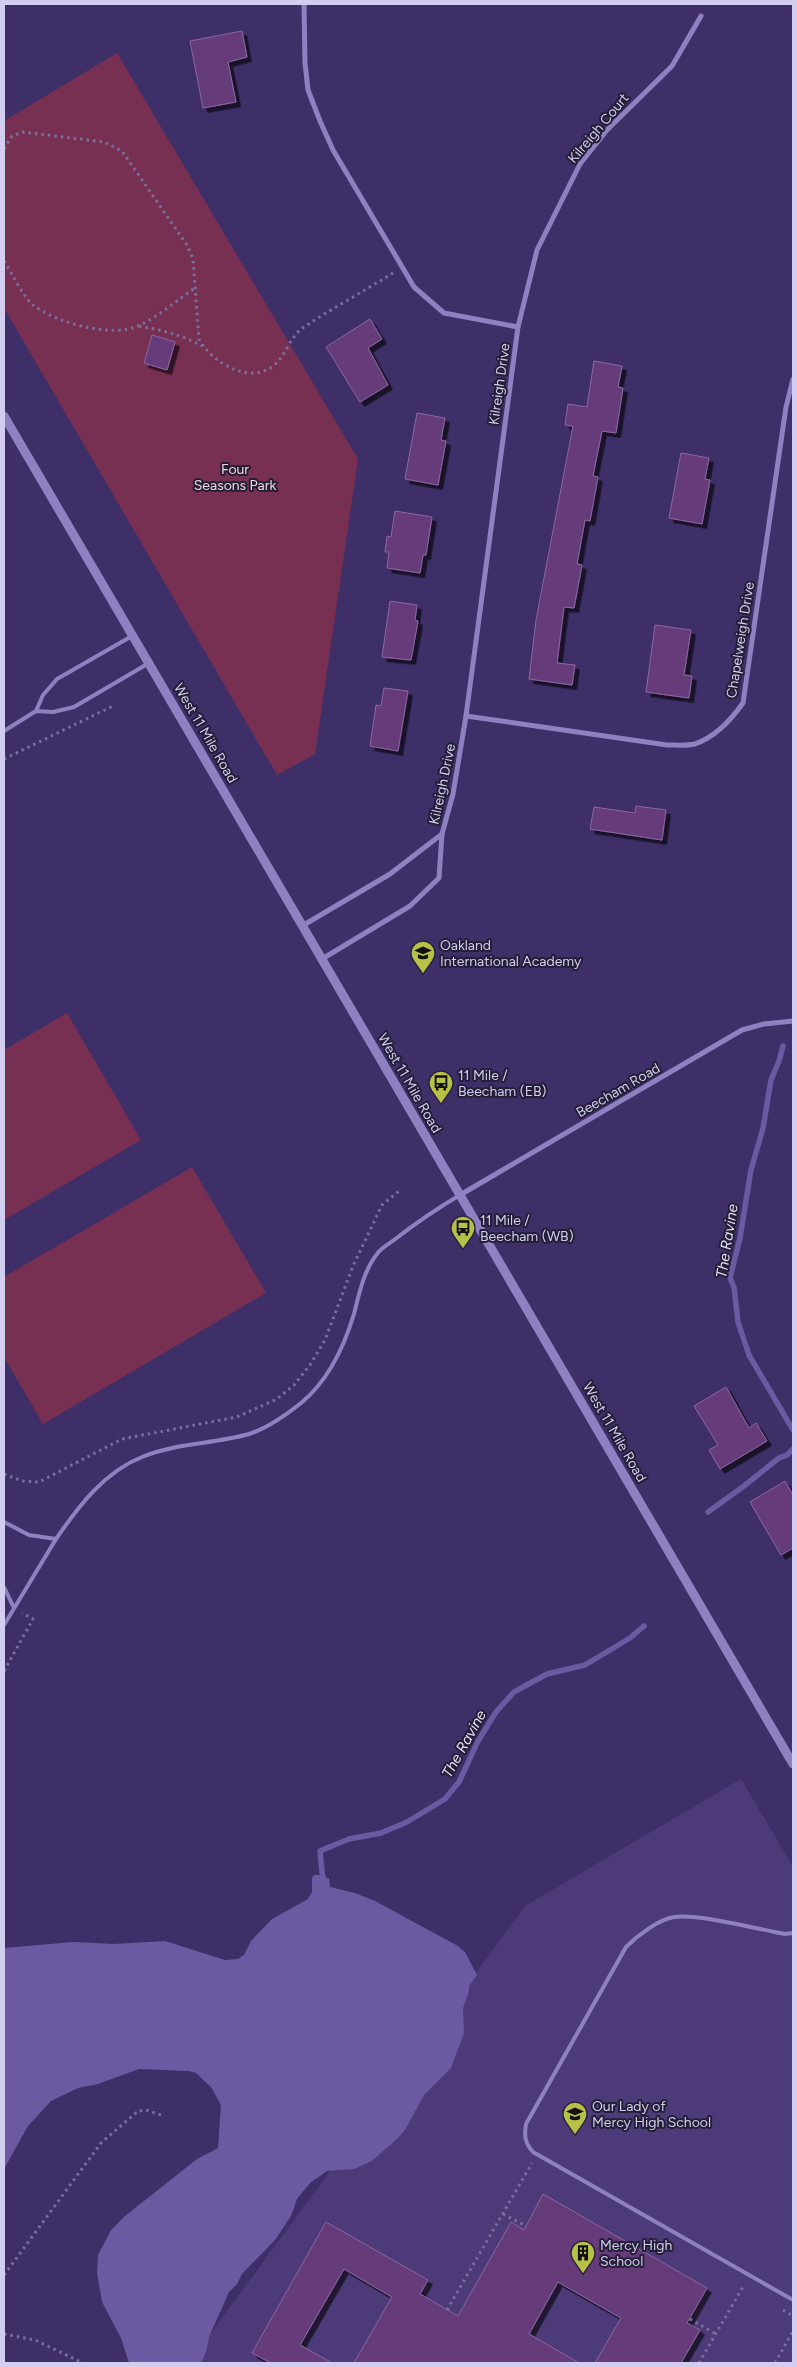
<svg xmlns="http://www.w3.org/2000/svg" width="797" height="2367" viewBox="0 0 797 2367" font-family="Figtree,sans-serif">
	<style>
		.built { fill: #4d3b79 }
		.green { fill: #783052 }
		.water { fill: #6b59a1 }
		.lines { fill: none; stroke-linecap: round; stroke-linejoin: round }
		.stream { stroke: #6b59a1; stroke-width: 5.5 }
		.building { fill: #653a7a; stroke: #8c67a0; filter: url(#shadow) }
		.path { stroke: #7a6e9e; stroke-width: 3; stroke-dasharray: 2.5 4; stroke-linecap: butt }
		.service { stroke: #8f81c1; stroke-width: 4 }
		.minor { stroke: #8f81c1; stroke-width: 5 }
		.tertiary { stroke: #8f81c1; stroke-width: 9 }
		.labels { text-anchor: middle; stroke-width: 4; stroke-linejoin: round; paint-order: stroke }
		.street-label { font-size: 14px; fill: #d3cdef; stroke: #241e37 }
		.park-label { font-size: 14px; fill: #f1d9e2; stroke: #241e37 }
		.poi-label { font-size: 14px; fill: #d3cdef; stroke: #241e37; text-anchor: start }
		.water-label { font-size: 15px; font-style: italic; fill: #e3dff4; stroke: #241e37 }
	</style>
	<defs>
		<filter id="shadow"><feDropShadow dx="4.5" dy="4.5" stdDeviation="0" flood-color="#0009"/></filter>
	</defs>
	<rect width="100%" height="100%" fill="#3f2f68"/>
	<polygon class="built" points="741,1779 793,1867 793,2363 189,2363 525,1906"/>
	<g class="green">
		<polygon points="117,53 358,459 315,754 277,775 4,308 4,121"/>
		<polygon points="67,1013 141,1140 4,1220 4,1050"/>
		<polygon points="192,1167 266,1293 43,1424 4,1357 4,1277"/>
	</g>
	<polygon class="water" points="314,1875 326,1875 326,1878 329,1878 330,1887 355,1893 375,1901 458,1946 465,1952 477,1975 469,1986 469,1991 463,2008 464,2033 451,2068 424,2095 405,2130 398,2138 372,2161 354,2169 327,2171 310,2183 297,2199 291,2216 275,2240 242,2274 237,2284 229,2292 209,2337 206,2352 201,2363 129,2363 121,2338 102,2302 97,2273 98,2255 111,2230 125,2216 197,2159 218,2148 221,2105 211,2087 196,2073 189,2071 139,2069 98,2084 78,2088 51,2101 28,2126 4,2169 4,1948 73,1942 114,1944 165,1941 225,1960 238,1959 244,1955 251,1941 272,1919 308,1899 312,1892 312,1878"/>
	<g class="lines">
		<g class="stream">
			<polyline points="783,1046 779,1061 771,1080 763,1128 751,1170 740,1238 730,1278 734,1287 738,1322 749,1355 793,1430"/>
			<polyline points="708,1512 744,1486 779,1458 787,1455 793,1449"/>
			<polyline points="323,1882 320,1851 349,1839 381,1833 407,1822 445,1799 459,1782 478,1741 496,1712 514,1692 547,1674 585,1665 630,1638 644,1626"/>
		</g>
	</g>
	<g class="building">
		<polygon points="242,31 247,57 228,62 236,102 203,108 190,41"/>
		<polygon points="370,319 382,339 368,348 388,385 360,402 326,347"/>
		<polygon points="152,335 175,342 167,370 144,363"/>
		<polygon points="594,361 622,366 618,387 623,388 616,433 602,431 593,476 598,477 590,521 585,520 577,564 582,565 574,608 564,607 557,663 575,665 572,685 529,679 536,620 573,426 565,425 568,404 587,407"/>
		<polygon points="417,413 445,418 441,440 446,441 438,485 405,479"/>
		<polygon points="681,453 709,458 705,479 710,480 702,524 669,518"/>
		<polygon points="395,511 432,517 426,555 423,555 420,573 387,568 389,552 385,552 387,536 391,537"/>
		<polygon points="390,601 417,605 415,620 418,621 411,660 382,657"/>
		<polygon points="655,625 691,630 684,675 692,676 689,698 646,692"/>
		<polygon points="384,688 408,691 398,751 370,746 376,705 381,706"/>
		<polygon points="636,806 666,810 662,840 590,829 594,807 635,813"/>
		<polygon points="726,1387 749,1428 756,1423 767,1441 720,1469 709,1450 718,1445 694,1406"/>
		<polygon points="785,1481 793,1495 793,1548 781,1555 750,1502"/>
		<polygon points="543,2194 707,2288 687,2323 700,2330 681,2363 595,2363 621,2318 558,2282 529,2334 579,2363 354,2363 392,2297 344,2269 300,2345 332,2363 271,2363 252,2353 326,2222 428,2280 420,2294 458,2316 511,2222 524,2230"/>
	</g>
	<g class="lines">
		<g class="path">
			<path d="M4,149l8,-13 11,-4 81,10 18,9 65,94 6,14 6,80c12,23 50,46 74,27 14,-11 16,-29 31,-39 29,-19 60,-36 89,-54"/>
			<path d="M4,261c8,12 19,36 29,44 23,18 79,33 105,21 20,-9 39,-26 57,-38"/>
			<path d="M139,326c22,4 44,9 63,20"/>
			<polyline points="4,759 115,705"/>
			<polyline points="4,1474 22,1481 39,1482 122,1439 237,1417 277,1399 294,1385 310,1365 325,1340 353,1266 382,1205 399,1191"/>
			<polyline points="4,1671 33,1619 22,1613"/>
			<polyline points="503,2214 526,2226"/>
			<polyline points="4,2275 101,2143 138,2111 146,2110 161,2115"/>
			<polyline points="447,2310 532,2163"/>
			<polyline points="783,2310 793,2316"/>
			<polyline points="690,2319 716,2334"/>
			<polyline points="4,2334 35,2340 83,2363"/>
			<polyline points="699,2363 744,2285"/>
			<polyline points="775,2363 793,2331"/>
		</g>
		<g class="service">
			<polyline points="36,711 43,695 57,679 132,636"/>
			<polyline points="4,731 36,711 53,712 74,707 149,663"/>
			<path d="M4,1522l25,13 27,4c22,-32 48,-67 86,-82 34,-14 72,-13 107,-23 19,-6 37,-19 52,-31 27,-22 43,-56 53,-89 5,-20 10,-44 23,-60 4,-6 12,-10 17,-14 22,-17 42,-31 66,-45"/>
			<polyline points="4,1587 14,1608"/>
			<polyline points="4,1625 56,1539"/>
			<path d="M793,1933l-8,1c-28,-5 -84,-20 -111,-17 -15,2 -37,19 -48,30l-100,177c-2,12 -1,19 7,28l260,148"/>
		</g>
		<g class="minor">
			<polyline points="304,4 305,63 308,90 320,121 333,150 414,287 444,313 518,327"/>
			<path d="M466,716l201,29c9,0 20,1 28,-1 20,-7 36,-24 48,-41l43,-296 7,-28"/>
			<polyline points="302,926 390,874 442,834"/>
			<polyline points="322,959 410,906 439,878 442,834 453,794 466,716 518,327 537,250 580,164 607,130 672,66 701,16"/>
			<polyline points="460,1195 742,1030 764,1024 793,1021"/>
		</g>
		<polyline class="tertiary" points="4,416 793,1764"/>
	</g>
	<defs>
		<symbol id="school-pin" viewBox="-11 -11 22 30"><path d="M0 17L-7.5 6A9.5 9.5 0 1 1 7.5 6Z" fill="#b7c148" stroke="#241e37"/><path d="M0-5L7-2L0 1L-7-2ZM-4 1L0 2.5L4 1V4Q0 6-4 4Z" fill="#111"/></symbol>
		<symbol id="bus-pin" viewBox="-11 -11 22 30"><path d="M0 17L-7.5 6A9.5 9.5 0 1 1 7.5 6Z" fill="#b7c148" stroke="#241e37"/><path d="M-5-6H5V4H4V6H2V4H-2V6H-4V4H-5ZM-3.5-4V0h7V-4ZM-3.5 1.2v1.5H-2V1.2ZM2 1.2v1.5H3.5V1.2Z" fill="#111"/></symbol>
		<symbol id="building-pin" viewBox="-11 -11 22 30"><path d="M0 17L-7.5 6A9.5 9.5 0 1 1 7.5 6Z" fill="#b7c148" stroke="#241e37"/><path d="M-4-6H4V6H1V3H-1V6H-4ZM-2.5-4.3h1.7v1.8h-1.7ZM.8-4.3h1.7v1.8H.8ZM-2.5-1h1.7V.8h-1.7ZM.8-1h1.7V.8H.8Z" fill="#111"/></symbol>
	</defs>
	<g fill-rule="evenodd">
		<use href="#school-pin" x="409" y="939" width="28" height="38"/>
		<use href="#bus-pin" x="427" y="1069" width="28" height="38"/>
		<use href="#bus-pin" x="449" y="1214" width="28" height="38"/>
		<use href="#school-pin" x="561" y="2100" width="28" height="38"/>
		<use href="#building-pin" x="569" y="2239" width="28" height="38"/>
	</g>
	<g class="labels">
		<g class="street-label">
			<text transform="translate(598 128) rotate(-50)" y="5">Kilreigh Court</text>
			<text transform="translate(499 384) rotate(-82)" y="5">Kilreigh Drive</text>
			<text transform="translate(740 640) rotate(-81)" y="5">Chapelweigh Drive</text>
			<text transform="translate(206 733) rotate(60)" y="5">West 11 Mile Road</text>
			<text transform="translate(442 784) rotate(-78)" y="5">Kilreigh Drive</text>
			<text transform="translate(410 1083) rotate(60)" y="5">West 11 Mile Road</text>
			<text transform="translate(618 1090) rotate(-30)" y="5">Beecham Road</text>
			<text transform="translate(615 1432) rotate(60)" y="5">West 11 Mile Road</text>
		</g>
		<g class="park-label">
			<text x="235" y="474">Four<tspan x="235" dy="16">Seasons Park</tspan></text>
		</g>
		<g class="poi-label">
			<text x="440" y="950">Oakland<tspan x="440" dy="16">International Academy</tspan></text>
			<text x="458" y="1080">11 Mile /<tspan x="458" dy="16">Beecham (EB)</tspan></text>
			<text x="480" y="1225">11 Mile /<tspan x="480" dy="16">Beecham (WB)</tspan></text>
			<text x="592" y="2111">Our Lady of<tspan x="592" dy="16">Mercy High School</tspan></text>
			<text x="600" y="2250">Mercy High<tspan x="600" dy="16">School</tspan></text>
		</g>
		<g class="water-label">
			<text transform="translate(727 1241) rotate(-81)" y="5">The Ravine</text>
			<text transform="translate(464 1744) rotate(-61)" y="5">The Ravine</text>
		</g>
	</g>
	<rect width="797" height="2367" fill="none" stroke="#d3cdef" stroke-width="10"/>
</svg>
